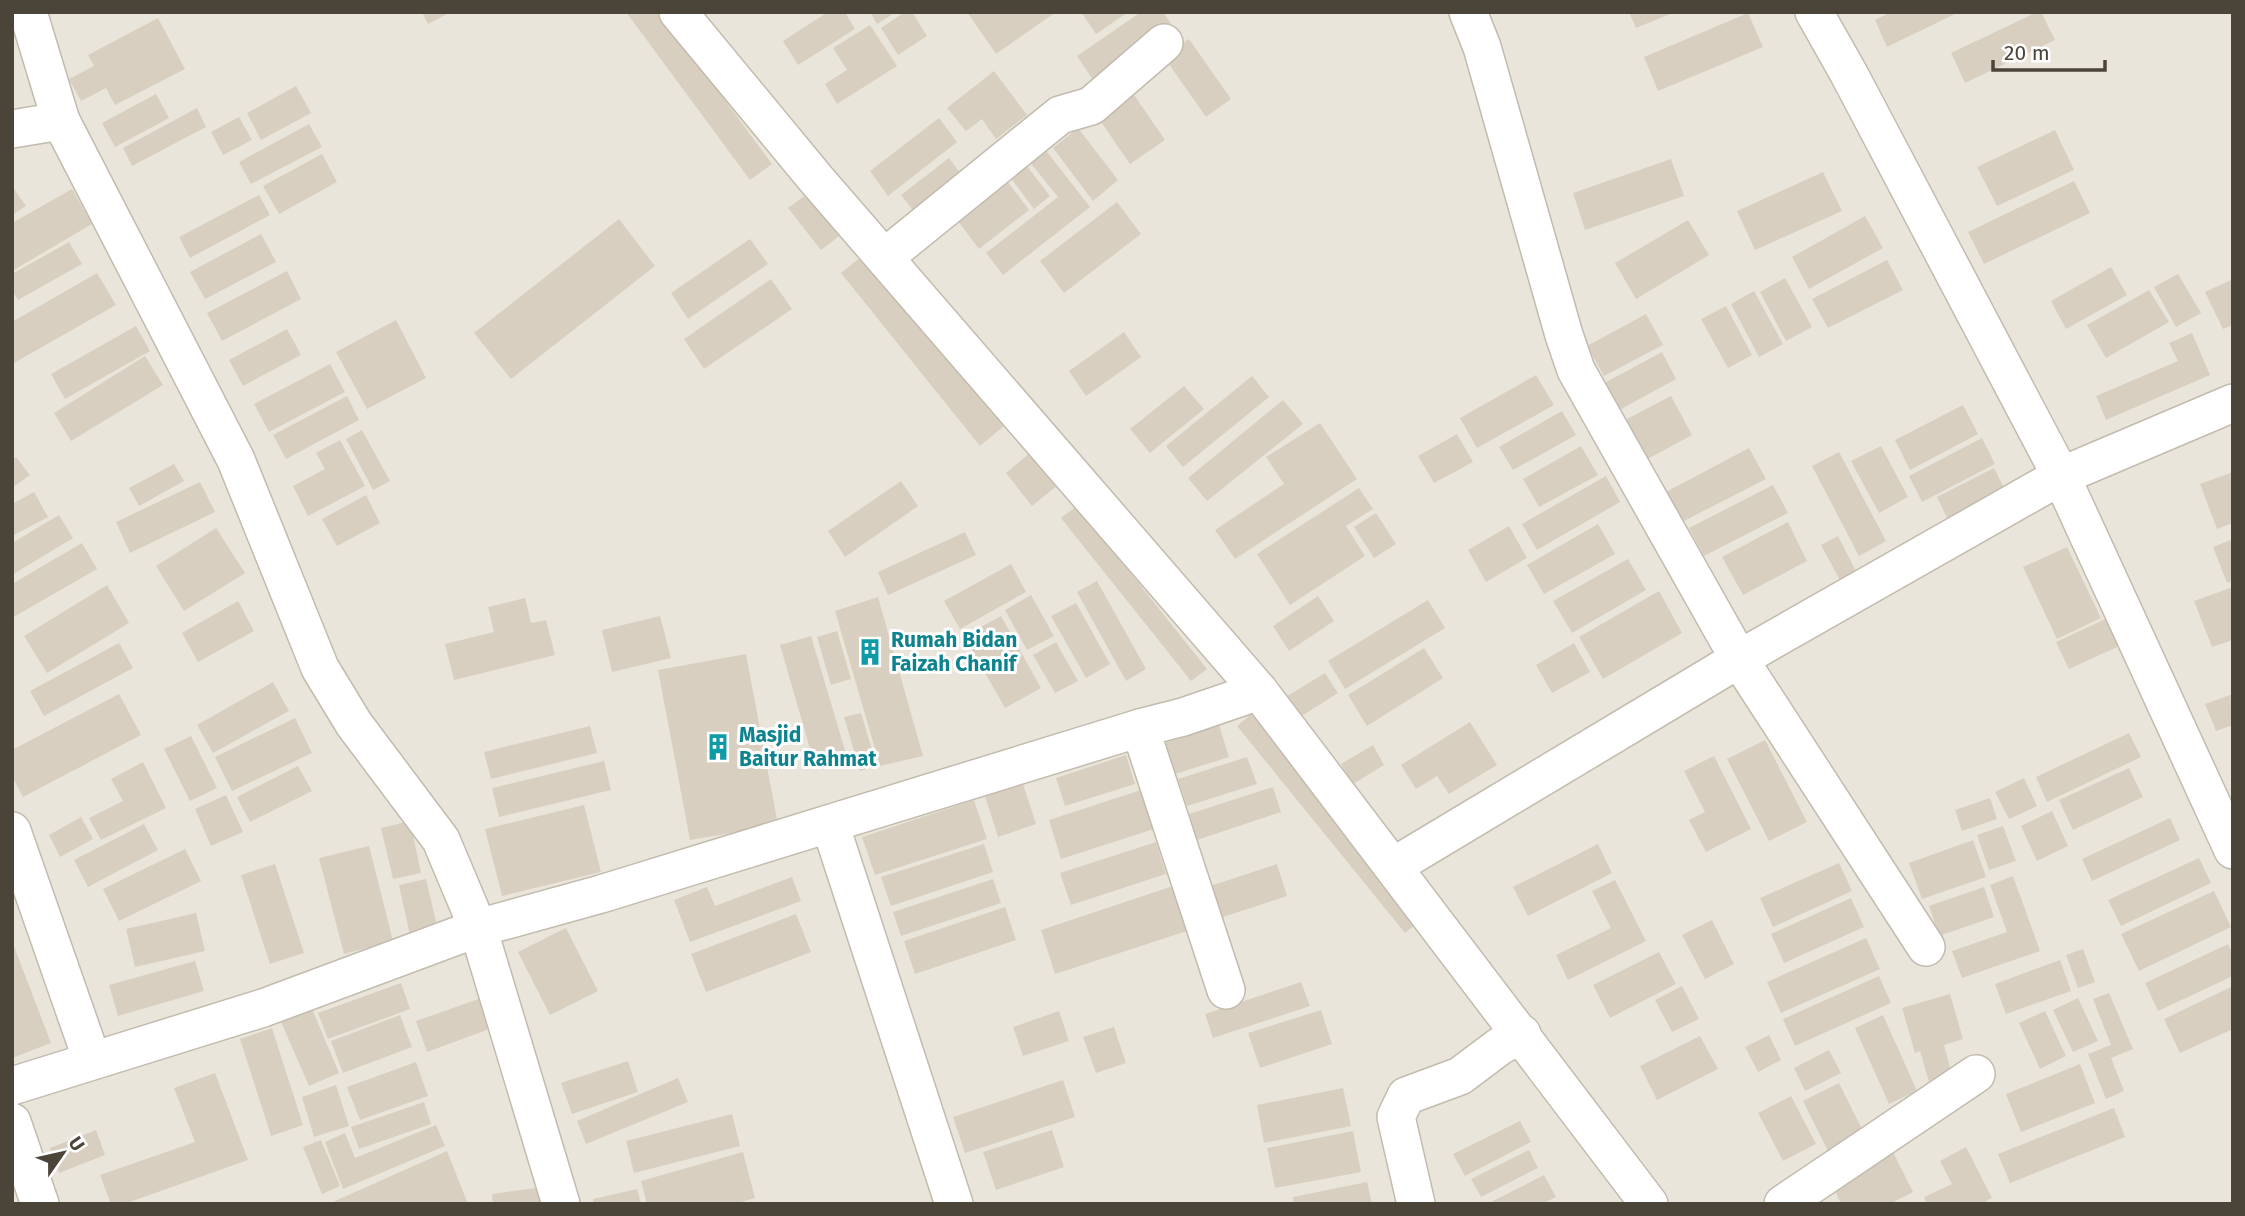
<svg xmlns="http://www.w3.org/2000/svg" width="2245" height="1216" viewBox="0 0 2245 1216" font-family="'Fira Sans',sans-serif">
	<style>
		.residential { fill: #eae5da }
		.building { fill: #d8cfc1 }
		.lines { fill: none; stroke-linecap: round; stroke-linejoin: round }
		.minor-casing { stroke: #c2bbae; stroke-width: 40 }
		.minor { stroke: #fff; stroke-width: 37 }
		.labels { text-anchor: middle; stroke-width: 6; stroke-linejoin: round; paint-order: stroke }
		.culture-label { font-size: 21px; font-weight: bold; fill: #0d838f; stroke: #fff; text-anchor: start }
	</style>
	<rect width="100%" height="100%" fill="#f6f3ec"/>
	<rect class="residential" x="12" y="12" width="2221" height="1192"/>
	<g class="building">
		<polygon points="422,12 451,12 428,24"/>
		<polygon points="626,12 660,12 772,164 750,180"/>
		<polygon points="828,12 845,12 855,29 798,65 783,41"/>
		<polygon points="870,12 896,12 877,24"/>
		<polygon points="905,12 912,12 927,36 898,55 881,28"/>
		<polygon points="967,12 1056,12 996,54"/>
		<polygon points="1081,12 1128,12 1096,34"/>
		<polygon points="1141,12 1163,12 1174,28 1095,83 1077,56"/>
		<polygon points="1629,12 1675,12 1636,28"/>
		<polygon points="1891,12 1959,12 1887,47 1875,20"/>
		<polygon points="2037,12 2041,12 2055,40 1965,83 1951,53"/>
		<polygon points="1748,13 1763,47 1658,91 1644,57"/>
		<polygon points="158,18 185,69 115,105 106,88 81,101 69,79 94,66 88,55"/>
		<polygon points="870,25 897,66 837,104 825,84 847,70 833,48"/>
		<polygon points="1189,39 1231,99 1206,117 1164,57"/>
		<polygon points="994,71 1027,115 996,139 982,119 966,131 947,108"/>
		<polygon points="296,86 311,113 261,140 247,113"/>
		<polygon points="1130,89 1165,140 1130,164 1095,113"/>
		<polygon points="156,94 169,118 115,147 102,123"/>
		<polygon points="197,108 206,127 132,166 123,148"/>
		<polygon points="239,117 252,140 223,155 211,132"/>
		<polygon points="939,118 957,142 888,196 870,171"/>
		<polygon points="309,124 322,147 251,184 239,162"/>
		<polygon points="1078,128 1118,180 1093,201 1053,148"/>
		<polygon points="2055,130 2074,170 1997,206 1977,167"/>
		<polygon points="1044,148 1090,207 1003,275 986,253 1058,197 1028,160"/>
		<polygon points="322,154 337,182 279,214 263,186"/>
		<polygon points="1020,157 1050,196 1034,209 1004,169"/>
		<polygon points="949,158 967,182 919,218 901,195"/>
		<polygon points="1671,159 1684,196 1585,230 1573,193"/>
		<polygon points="1823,172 1842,211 1755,250 1737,211"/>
		<polygon points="1007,181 1029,210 979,249 957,220"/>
		<polygon points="2074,181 2090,213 1984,264 1968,232"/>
		<polygon points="12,186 26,206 12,215"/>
		<polygon points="72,189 92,224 12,271 12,223"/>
		<polygon points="807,194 839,236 821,250 788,208"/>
		<polygon points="259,195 270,215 190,258 179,237"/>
		<polygon points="1117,202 1141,234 1064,293 1040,261"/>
		<polygon points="1865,216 1883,248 1809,289 1792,257"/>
		<polygon points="619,219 655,266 511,379 474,333"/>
		<polygon points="1688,220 1709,255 1636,299 1615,263"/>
		<polygon points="261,234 276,262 205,299 190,272"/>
		<polygon points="750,239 768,264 688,319 671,293"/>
		<polygon points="69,242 82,264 18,300 12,290 12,274"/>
		<polygon points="866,253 1005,425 980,446 841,273"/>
		<polygon points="1887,260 1903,290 1828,328 1812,299"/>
		<polygon points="2111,267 2127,295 2066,329 2051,301"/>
		<polygon points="287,271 301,299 222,341 207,313"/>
		<polygon points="97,273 116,305 14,363 12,359 12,322"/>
		<polygon points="2178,274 2201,313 2176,327 2154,287"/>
		<polygon points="1785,278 1812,327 1786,341 1760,292"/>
		<polygon points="771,279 792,309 704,369 684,339"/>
		<polygon points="2233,279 2233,325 2223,329 2205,292"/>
		<polygon points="2149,290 2169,322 2106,358 2087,325"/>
		<polygon points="1754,291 1783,344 1759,357 1731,304"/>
		<polygon points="1726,306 1752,355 1728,368 1701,319"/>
		<polygon points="1646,314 1663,345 1604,376 1587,346"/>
		<polygon points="396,320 426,378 367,409 336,352"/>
		<polygon points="136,326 150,351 65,399 51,374"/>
		<polygon points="287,329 301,355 243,386 229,360"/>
		<polygon points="1124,332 1141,357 1086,396 1069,371"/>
		<polygon points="2192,333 2210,375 2106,420 2096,396 2178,361 2169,343"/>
		<polygon points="1662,352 1676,379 1614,413 1599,386"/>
		<polygon points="145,356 163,385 71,441 54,413"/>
		<polygon points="330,364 345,392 269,432 254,404"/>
		<polygon points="1536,375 1554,405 1477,448 1460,418"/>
		<polygon points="1252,376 1269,397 1183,467 1166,446"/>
		<polygon points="1184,386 1204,409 1150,453 1130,429"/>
		<polygon points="347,396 359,420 286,459 273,435"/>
		<polygon points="1671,396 1692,435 1644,461 1623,421"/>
		<polygon points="1283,400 1303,424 1207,501 1188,478"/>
		<polygon points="1963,405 1978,434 1910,470 1895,440"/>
		<polygon points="1562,411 1576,435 1513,470 1499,447"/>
		<polygon points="1320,423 1357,479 1235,559 1215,530 1284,484 1266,457"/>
		<polygon points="362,430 390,481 373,490 346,439"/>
		<polygon points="1457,434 1473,462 1434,483 1418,456"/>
		<polygon points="1982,438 1995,464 1922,502 1909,476"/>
		<polygon points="340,440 365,486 308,516 293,486 325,469 316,453"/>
		<polygon points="1581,446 1598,475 1539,507 1523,479"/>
		<polygon points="1881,446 1908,497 1879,513 1851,461"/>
		<polygon points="1749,448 1766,479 1682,522 1666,492"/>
		<polygon points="1031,452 1058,485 1032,506 1006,473"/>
		<polygon points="1839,452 1886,541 1859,556 1812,466"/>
		<polygon points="16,457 30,475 12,488 12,460"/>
		<polygon points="174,464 184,481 139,506 129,488"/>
		<polygon points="1994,468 2005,490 1948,520 1937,497"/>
		<polygon points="2233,472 2233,523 2217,529 2200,484"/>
		<polygon points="1606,476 1620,502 1537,550 1522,524"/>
		<polygon points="901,481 918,506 845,557 828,531"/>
		<polygon points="200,482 215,512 130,553 116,522"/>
		<polygon points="1773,485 1788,513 1704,556 1689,528"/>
		<polygon points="1359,488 1373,509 1346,526 1365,556 1290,605 1257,554"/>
		<polygon points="34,492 48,517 12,536 12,504"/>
		<polygon points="366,495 380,523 337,546 322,519"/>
		<polygon points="1077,506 1207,669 1191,681 1061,518"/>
		<polygon points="1376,513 1396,544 1374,558 1354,527"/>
		<polygon points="59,515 73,538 12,575 12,543"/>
		<polygon points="1788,522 1807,561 1743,595 1722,557"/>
		<polygon points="1598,524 1615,554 1544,594 1527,565"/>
		<polygon points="1509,526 1527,558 1486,582 1468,550"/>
		<polygon points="216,528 245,573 184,611 156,566"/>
		<polygon points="965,532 976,555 888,595 878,572"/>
		<polygon points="1838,536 1858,575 1842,584 1821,545"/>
		<polygon points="2233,539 2233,581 2227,583 2213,547"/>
		<polygon points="82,543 97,569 12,618 12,584"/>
		<polygon points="2067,547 2101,618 2057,639 2023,567"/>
		<polygon points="1628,559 1646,590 1572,633 1553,601"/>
		<polygon points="1011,564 1026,592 960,629 944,601"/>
		<polygon points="1097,581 1146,669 1126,681 1077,592"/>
		<polygon points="107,585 129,623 47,673 24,636"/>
		<polygon points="2233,587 2233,640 2212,647 2194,601"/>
		<polygon points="1659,591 1682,633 1603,679 1579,637"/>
		<polygon points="1031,595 1054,636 1027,650 1005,610"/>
		<polygon points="1318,596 1334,621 1289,651 1273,626"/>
		<polygon points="878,597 923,756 880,766 835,611"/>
		<polygon points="525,598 531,623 546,620 555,655 454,680 445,644 494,632 488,607"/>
		<polygon points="1428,600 1445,628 1345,689 1328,661"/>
		<polygon points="238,601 254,631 198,662 182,633"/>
		<polygon points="1076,603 1110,664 1086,678 1051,616"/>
		<polygon points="2114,615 2126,643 2069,669 2056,642"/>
		<polygon points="660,616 671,658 612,672 602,630"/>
		<polygon points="1001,616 1041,688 1005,708 964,636"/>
		<polygon points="837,631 851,679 831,685 817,637"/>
		<polygon points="811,636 847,757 815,766 780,645"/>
		<polygon points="1056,642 1078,681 1055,693 1033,655"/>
		<polygon points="119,643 133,668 44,716 30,691"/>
		<polygon points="1574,643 1590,672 1552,693 1536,665"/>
		<polygon points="1424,648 1443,678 1367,726 1348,695"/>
		<polygon points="746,654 778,825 690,840 658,670"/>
		<polygon points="1325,673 1338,693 1297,719 1284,698"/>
		<polygon points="273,682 289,711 213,753 197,725"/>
		<polygon points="119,694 141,735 23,797 12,776 12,750"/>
		<polygon points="2233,694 2233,725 2216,731 2205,704"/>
		<polygon points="1256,710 1425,917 1405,933 1237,726"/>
		<polygon points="861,713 877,766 860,771 844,717"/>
		<polygon points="295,718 312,753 232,791 215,757"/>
		<polygon points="1470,722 1497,765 1449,794 1437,776 1416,789 1401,765"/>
		<polygon points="1219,725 1229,757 1172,775 1162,744"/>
		<polygon points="590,726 597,753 491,779 484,752"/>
		<polygon points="2129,733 2141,757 2047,802 2036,777"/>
		<polygon points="191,736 217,788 190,801 164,749"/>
		<polygon points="1765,740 1807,822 1769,841 1727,759"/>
		<polygon points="1373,745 1384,765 1353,784 1341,764"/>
		<polygon points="1126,755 1135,784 1065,806 1056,778"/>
		<polygon points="1714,756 1751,829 1706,852 1689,820 1705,812 1684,771"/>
		<polygon points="1247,757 1257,784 1187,806 1178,779"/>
		<polygon points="604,761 611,790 499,817 492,788"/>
		<polygon points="143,762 166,808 101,840 89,818 123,801 111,779"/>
		<polygon points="298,766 312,791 250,822 237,797"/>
		<polygon points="2129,768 2143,797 2073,830 2059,800"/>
		<polygon points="1021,778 1036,824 998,837 983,790"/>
		<polygon points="2024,778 2037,806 2009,819 1995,792"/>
		<polygon points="1273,787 1281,812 1197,840 1189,814"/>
		<polygon points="1144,789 1157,828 1061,859 1049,820"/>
		<polygon points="226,795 243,832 211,846 195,809"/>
		<polygon points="1990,798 1997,819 1962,831 1955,810"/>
		<polygon points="974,800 987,839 875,875 862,837"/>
		<polygon points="584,805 601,872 502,896 485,829"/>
		<polygon points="2052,811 2068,846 2037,861 2021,826"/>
		<polygon points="81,817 93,839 60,857 49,835"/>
		<polygon points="2170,818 2180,840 2092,881 2082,859"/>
		<polygon points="410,821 421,873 393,879 381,828"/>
		<polygon points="144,824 158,850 88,887 74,860"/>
		<polygon points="2003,826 2016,861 1989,870 1977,835"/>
		<polygon points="1973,840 1986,877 1922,899 1909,863"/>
		<polygon points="1156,842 1166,874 1071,905 1060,873"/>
		<polygon points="984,844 993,872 891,906 881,877"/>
		<polygon points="1598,844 1612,873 1528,916 1513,887"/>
		<polygon points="369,846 393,941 344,954 319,858"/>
		<polygon points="185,849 201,881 119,921 103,889"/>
		<polygon points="2199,858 2211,883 2121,926 2108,900"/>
		<polygon points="1839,863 1852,891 1773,927 1760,898"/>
		<polygon points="275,864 304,953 270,964 241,875"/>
		<polygon points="1277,864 1287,896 1220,918 1210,886"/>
		<polygon points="2013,876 2040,951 1962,978 1952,951 2007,932 1990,885"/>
		<polygon points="792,877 801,901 690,942 674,900 707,887 715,906"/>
		<polygon points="426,879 439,934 411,940 399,885"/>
		<polygon points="993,879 1001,903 901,936 893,912"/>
		<polygon points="1615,880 1646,941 1568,980 1556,955 1611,928 1592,891"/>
		<polygon points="1173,886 1187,931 1055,974 1041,930"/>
		<polygon points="1984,887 1994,917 1939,936 1929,906"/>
		<polygon points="2214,891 2231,927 2139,971 2121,934"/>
		<polygon points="1851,898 1864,927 1784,963 1771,934"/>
		<polygon points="1005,907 1016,940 915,974 904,941"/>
		<polygon points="196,913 205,951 135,967 126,929"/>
		<polygon points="796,914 811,952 706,992 691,954"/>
		<polygon points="1712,920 1734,964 1705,979 1682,935"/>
		<polygon points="566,928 598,991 550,1015 518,952"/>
		<polygon points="1866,938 1880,969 1781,1013 1767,982"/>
		<polygon points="12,941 51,1043 12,1058"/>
		<polygon points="2228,944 2233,955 2233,976 2158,1011 2145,983"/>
		<polygon points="2083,949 2095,982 2078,988 2066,955"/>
		<polygon points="1659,952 1676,984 1610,1018 1593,985"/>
		<polygon points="2060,960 2071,991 2006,1014 1995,984"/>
		<polygon points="195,961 204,991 118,1016 109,985"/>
		<polygon points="1879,976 1891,1003 1795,1046 1783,1019"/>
		<polygon points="1301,982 1310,1006 1213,1038 1205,1014"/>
		<polygon points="401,983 410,1009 328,1039 318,1013"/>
		<polygon points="1682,986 1699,1019 1672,1032 1655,1000"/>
		<polygon points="2233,986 2233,1029 2180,1053 2164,1019"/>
		<polygon points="2109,993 2133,1049 2111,1058 2124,1091 2106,1099 2088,1054 2111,1045 2093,999"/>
		<polygon points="1950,994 1963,1039 1944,1045 1952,1075 1929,1082 1920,1051 1915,1053 1902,1008"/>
		<polygon points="484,997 495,1027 427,1052 416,1021"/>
		<polygon points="2078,998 2098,1041 2073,1052 2053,1010"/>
		<polygon points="312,1009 339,1073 309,1086 281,1022"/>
		<polygon points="1321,1010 1332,1044 1260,1068 1248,1033"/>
		<polygon points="1059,1011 1069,1041 1023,1056 1013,1027"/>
		<polygon points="2045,1011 2066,1056 2040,1069 2019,1023"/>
		<polygon points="400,1015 412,1047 343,1073 331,1041"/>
		<polygon points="1883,1015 1917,1091 1889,1104 1855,1028"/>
		<polygon points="1114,1027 1126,1063 1096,1073 1083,1037"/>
		<polygon points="272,1028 303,1125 271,1136 240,1039"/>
		<polygon points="1769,1035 1781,1060 1758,1072 1745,1047"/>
		<polygon points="1700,1036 1718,1069 1657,1100 1640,1066"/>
		<polygon points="1829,1050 1841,1073 1805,1091 1794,1068"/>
		<polygon points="628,1061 638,1092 572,1114 561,1083"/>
		<polygon points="416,1062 428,1096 360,1120 347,1087"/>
		<polygon points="2080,1064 2095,1103 2021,1132 2006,1094"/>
		<polygon points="215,1073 248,1160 124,1204 111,1204 100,1175 195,1142 174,1088"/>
		<polygon points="678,1078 688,1102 586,1144 577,1121"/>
		<polygon points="1063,1080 1075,1117 965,1153 953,1117"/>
		<polygon points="1839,1083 1866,1137 1830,1155 1803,1101"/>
		<polygon points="336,1085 349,1126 314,1137 302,1097"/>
		<polygon points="1343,1088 1351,1126 1264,1143 1257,1105"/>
		<polygon points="1791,1096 1816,1144 1783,1161 1758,1113"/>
		<polygon points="424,1102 431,1124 359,1149 351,1127"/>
		<polygon points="2114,1108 2125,1137 2010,1183 1998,1154"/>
		<polygon points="732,1114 740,1146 634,1173 626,1141"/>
		<polygon points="1520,1121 1531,1142 1465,1176 1453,1154"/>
		<polygon points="436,1125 445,1146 343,1189 325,1142 345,1133 355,1158"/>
		<polygon points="96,1130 105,1155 59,1173 50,1148"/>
		<polygon points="1052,1130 1064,1167 996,1190 983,1152"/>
		<polygon points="1353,1131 1361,1172 1275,1188 1267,1148"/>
		<polygon points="321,1140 340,1186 322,1194 303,1147"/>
		<polygon points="1966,1147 1992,1198 1981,1204 1927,1204 1924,1197 1952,1184 1940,1161"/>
		<polygon points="1529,1150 1538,1168 1481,1197 1471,1179"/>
		<polygon points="1892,1150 1913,1192 1890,1204 1841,1204 1831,1182"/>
		<polygon points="447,1151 468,1204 336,1204 335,1201"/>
		<polygon points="743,1152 755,1198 734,1204 647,1204 641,1181"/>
		<polygon points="1544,1175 1556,1197 1542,1204 1487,1204"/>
		<polygon points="1367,1182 1372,1204 1294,1204 1293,1197"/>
		<polygon points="543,1187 546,1204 493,1204 492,1194"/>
		<polygon points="637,1189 641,1204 594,1204 593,1199"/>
	</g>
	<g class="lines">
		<defs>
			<g id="minor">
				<polyline points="28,12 61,121 236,460 320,668 354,724 441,840 478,928 561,1204"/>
				<polyline points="678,12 816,179 1259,691 1649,1204"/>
				<polyline points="1468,12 1482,47 1564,335 1576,370 1739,659 1926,947"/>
				<polyline points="1814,12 1849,74 2061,476 2233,850"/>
				<polyline points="12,129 61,121"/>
				<polyline points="885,257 1060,115 1091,106 1164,43"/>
				<polyline points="1140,728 1226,990"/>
				<polyline points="830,824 954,1204"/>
				<polyline points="12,831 92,1060"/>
				<polyline points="1394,866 1739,659 2061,476 2233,403"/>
				<polyline points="12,1086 263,1008 478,928 601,894 1140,728 1183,717 1259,691"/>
				<polyline points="12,1122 40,1204"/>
				<polyline points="1416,1204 1396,1117 1406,1096 1460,1076 1500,1046 1522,1034"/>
				<polyline points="1783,1204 1976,1074"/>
			</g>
		</defs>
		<use href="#minor" class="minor-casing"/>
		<use href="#minor" class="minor"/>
	</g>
	<defs>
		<symbol id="building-bare" viewBox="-9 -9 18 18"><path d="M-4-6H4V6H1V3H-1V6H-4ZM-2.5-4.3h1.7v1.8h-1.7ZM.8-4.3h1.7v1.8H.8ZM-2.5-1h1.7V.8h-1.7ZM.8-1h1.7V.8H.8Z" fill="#0f9aa8" stroke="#fff" stroke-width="2.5" paint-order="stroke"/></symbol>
	</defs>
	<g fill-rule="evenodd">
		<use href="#building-bare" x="851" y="633" width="38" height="38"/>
		<use href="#building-bare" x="699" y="728" width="38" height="38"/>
	</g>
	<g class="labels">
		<g class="culture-label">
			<text x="891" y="647">Rumah Bidan<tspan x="891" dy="24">Faizah Chanif</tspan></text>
			<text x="739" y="742">Masjid<tspan x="739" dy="24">Baitur Rahmat</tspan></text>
		</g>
	</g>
	<rect width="2245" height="1216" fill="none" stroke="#4b4439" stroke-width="28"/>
	<g transform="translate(63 1153) rotate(56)" stroke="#ffffff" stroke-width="5" paint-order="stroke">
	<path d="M0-5L12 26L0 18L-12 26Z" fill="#4b4439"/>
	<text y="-10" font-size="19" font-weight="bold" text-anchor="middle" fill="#4b4439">U</text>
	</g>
	<path d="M1993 60v10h112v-10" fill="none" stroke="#4b4439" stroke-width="3.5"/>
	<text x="2004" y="60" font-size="21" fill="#4b4439" stroke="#ffffff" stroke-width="5" paint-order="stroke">20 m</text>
</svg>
